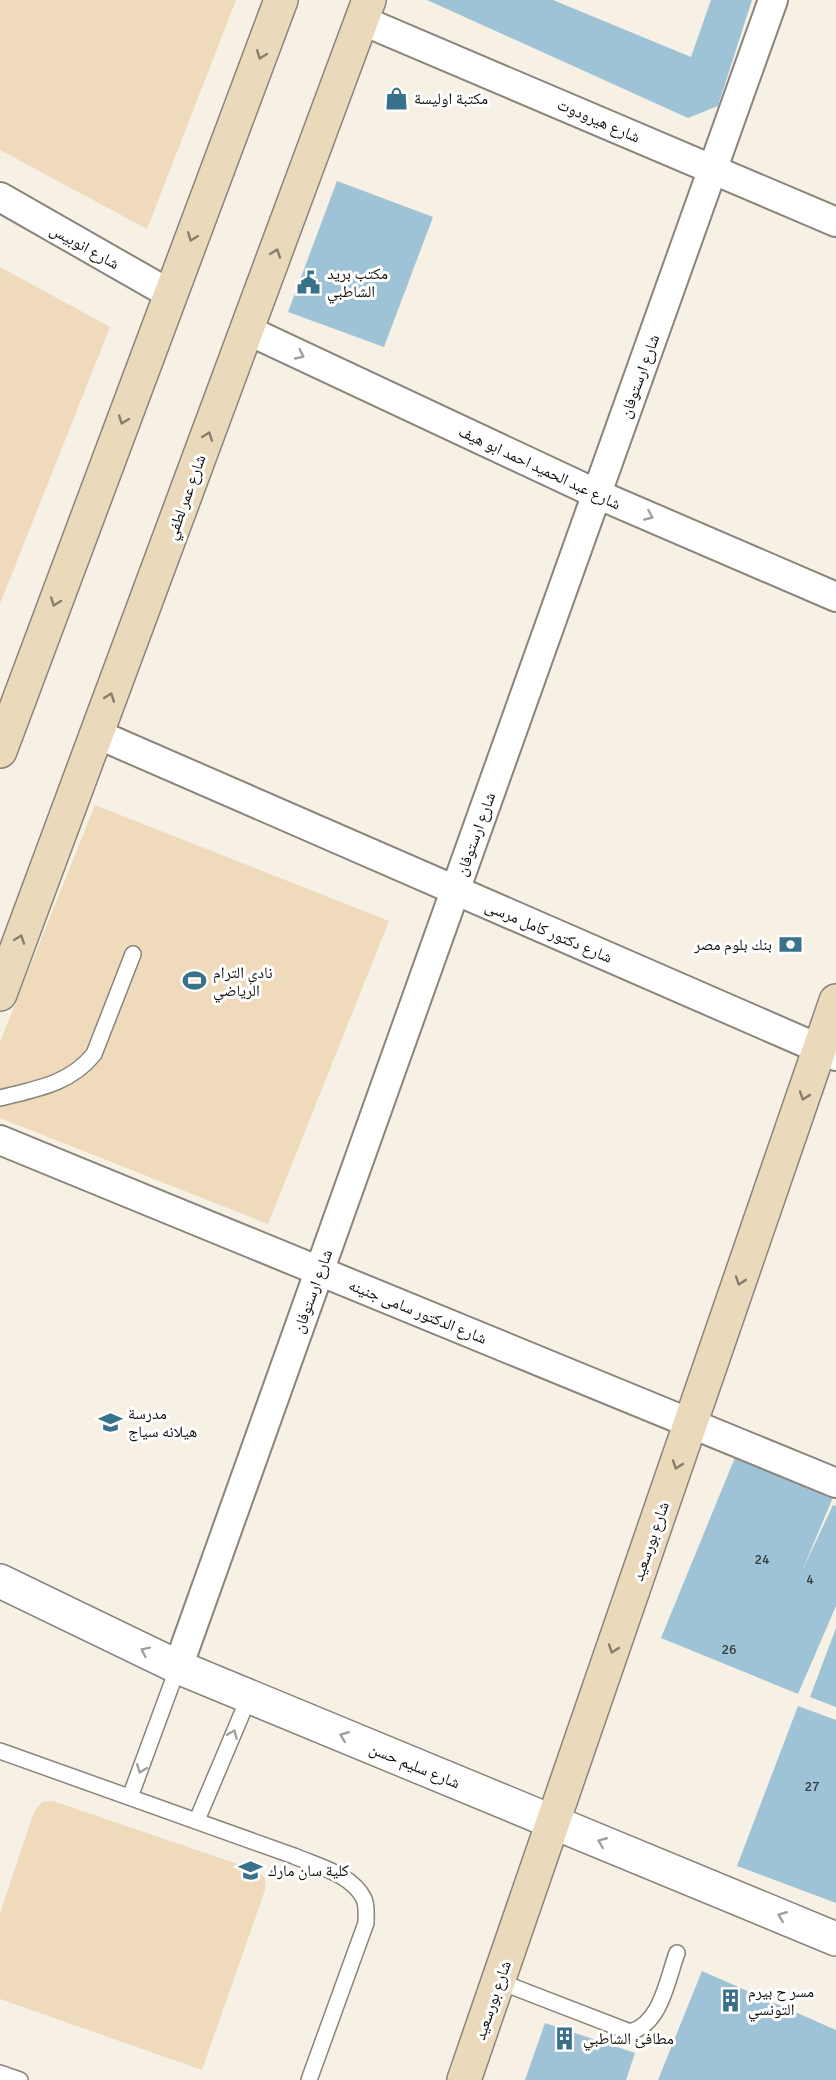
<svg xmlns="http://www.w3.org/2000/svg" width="836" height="2080" viewBox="0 0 836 2080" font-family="Signika,'Noto Naskh Arabic',sans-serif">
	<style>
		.green { fill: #efdbbc }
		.building { fill: #9fc3d6 }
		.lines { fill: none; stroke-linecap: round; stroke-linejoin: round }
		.service-casing { stroke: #8a847b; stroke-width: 18 }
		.minor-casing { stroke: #8a847b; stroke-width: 32 }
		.tertiary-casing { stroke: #8a847b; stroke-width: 36 }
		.secondary-casing { stroke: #8a847b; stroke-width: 36 }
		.service { stroke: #fff; stroke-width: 15 }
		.minor { stroke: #fff; stroke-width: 28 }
		.tertiary { stroke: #fff; stroke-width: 33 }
		.secondary { stroke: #eadabb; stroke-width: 33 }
		.oneway { stroke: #887e6b }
		.oneway2 { stroke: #9f9f9d }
		.labels { text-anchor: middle; stroke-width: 6; stroke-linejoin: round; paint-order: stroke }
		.number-label { font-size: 14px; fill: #343b3d }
		.poi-label { font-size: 16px; fill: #100e0a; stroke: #fff; text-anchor: start }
		.street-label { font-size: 16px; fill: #100e0a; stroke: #fff }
	</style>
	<rect width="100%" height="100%" fill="#f6f0e5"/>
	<g class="green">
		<polygon points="0,0 236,0 147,229 0,150"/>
		<polygon points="0,267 110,327 0,604"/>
		<polygon points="95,805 389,921 268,1224 0,1118 0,1042"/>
		<polygon points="53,1801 258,1871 265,1878 265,1890 202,2070 0,1999 0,1913 34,1812 42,1802"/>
	</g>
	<g class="building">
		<polygon points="427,0 553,0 691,57 711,0 752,0 718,106 688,118"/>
		<polygon points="337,181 433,217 384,347 288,312"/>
		<polygon points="736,1455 834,1495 802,1571 833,1505 836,1506 836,1606 798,1694 661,1638"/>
		<polygon points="836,1628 836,1707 810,1697"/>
		<polygon points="798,1706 836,1720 836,1903 737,1866"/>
		<polygon points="702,1971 836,2030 836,2080 658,2080"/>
		<polygon points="545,2023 635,2053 626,2080 525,2080"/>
	</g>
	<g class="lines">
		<defs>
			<g id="service">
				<path d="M0,1098c36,-9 70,-14 94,-44l39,-100"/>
				<path d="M0,1751l294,105c23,10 58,18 70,43 3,6 2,16 2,24l-57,157"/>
				<polyline points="130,1797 178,1667"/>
				<polyline points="197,1820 249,1697"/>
				<path d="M498,1981l132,51c31,-8 37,-52 47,-79"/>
				<polyline points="0,2073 20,2080"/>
			</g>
			<g id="minor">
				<polyline points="361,20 836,222"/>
				<polyline points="0,197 170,294"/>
				<polyline points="247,330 597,494 836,597"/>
				<polyline points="97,734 836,1056"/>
				<polyline points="0,1140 836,1483"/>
				<polyline points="178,1667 773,0"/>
			</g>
			<polyline id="tertiary" points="0,1581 178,1667 836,1939"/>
			<g id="secondary">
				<polyline points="0,751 281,0"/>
				<polyline points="0,994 369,0"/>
				<polyline points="464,2080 836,1001"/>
			</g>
		</defs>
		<use href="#service" class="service-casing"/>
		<use href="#minor" class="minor-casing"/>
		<use href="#tertiary" class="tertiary-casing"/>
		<use href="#secondary" class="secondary-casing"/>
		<use href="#service" class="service"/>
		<use href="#minor" class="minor"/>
		<use href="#tertiary" class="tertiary"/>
		<use href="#secondary" class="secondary"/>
	</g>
	<defs><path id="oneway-chevron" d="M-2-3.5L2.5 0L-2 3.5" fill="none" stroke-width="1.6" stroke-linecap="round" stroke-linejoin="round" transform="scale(1.5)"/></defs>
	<g class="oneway">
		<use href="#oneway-chevron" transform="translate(261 55) rotate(111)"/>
		<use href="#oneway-chevron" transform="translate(192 237) rotate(111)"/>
		<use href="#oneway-chevron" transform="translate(276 253) rotate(-70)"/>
		<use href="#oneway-chevron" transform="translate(123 420) rotate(110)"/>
		<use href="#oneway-chevron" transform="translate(208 436) rotate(-70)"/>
		<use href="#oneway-chevron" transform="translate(55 602) rotate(110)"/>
		<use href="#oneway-chevron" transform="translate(110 697) rotate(-70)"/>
		<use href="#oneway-chevron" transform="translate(20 939) rotate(-70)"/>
		<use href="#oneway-chevron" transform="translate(804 1096) rotate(109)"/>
		<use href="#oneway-chevron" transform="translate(740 1281) rotate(109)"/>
		<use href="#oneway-chevron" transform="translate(677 1465) rotate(109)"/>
		<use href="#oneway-chevron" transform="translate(613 1649) rotate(109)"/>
	</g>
	<g class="oneway2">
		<use href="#oneway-chevron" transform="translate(300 355) rotate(25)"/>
		<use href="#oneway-chevron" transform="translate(649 516) rotate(23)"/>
		<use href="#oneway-chevron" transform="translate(145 1651) rotate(-154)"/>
		<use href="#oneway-chevron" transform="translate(233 1734) rotate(-67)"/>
		<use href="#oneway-chevron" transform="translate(344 1736) rotate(-158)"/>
		<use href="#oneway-chevron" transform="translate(141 1769) rotate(111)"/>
		<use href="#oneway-chevron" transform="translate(602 1842) rotate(-158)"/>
		<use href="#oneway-chevron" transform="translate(782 1916) rotate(-158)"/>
	</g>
	<defs>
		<symbol id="shop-bare" viewBox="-9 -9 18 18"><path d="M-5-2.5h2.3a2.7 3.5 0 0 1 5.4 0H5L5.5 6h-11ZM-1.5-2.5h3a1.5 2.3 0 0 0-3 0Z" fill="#39718b" stroke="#fff" stroke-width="2.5" paint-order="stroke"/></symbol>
		<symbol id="civic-bare" viewBox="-9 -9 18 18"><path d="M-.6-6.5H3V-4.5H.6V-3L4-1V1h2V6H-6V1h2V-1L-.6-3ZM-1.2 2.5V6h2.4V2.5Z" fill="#39718b" stroke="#fff" stroke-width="2.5" paint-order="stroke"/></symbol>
		<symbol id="bank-bare" viewBox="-9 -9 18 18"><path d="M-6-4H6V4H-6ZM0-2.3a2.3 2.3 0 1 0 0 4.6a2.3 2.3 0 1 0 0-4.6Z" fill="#39718b" stroke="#fff" stroke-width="2.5" paint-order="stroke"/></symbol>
		<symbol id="stadium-bare" viewBox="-9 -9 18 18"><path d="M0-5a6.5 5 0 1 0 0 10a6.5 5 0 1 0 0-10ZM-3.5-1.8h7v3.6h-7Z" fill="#39718b" stroke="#fff" stroke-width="2.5" paint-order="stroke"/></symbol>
		<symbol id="school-bare" viewBox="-9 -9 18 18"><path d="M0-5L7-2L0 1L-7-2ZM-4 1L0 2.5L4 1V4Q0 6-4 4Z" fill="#39718b" stroke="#fff" stroke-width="2.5" paint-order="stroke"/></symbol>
		<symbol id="building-bare" viewBox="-9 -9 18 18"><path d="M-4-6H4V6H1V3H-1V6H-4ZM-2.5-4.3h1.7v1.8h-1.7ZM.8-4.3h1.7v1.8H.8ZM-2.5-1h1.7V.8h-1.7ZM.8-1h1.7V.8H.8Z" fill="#39718b" stroke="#fff" stroke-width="2.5" paint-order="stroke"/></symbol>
	</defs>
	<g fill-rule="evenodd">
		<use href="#shop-bare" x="380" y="82" width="33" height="33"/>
		<use href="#civic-bare" x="292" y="266" width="33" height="33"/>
		<use href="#bank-bare" x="774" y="928" width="33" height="33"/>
		<use href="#stadium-bare" x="178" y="964" width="33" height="33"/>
		<use href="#school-bare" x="94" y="1406" width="33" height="33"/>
		<use href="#school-bare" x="234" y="1854" width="33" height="33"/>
		<use href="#building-bare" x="714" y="1984" width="33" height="33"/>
		<use href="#building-bare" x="548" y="2022" width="33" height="33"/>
	</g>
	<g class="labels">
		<g class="number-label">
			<text x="762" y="1564">24</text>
			<text x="810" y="1584">4</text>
			<text x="729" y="1654">26</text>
			<text x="812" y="1791">27</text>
		</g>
		<g class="poi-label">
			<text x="414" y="104">مكتبة اوليسة</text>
			<text x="327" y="279">مكتب بريد<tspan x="327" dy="18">الشاطبي</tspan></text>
			<text x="772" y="950" text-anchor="end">بنك بلوم مصر</text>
			<text x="213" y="978">نادي الترام<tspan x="213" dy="18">الرياضي</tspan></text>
			<text x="128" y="1419">مدرسة<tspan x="128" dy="18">هيلانه سياج</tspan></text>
			<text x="268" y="1876">كلية سان مارك</text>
			<text x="748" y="1997">مسر ح بيرم<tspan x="748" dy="18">التونسي</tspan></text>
			<text x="583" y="2044">مطافئ الشاطبي</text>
		</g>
		<g class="street-label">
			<text transform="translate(599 120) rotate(23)" y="6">شارع هيرودوت</text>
			<text transform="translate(85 246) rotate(29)" y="6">شارع انوبيس</text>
			<text transform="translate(639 376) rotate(-70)" y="6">شارع ارستوفان</text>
			<text transform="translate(540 467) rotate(25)" y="6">شارع عبد الحميد احمد ابو هيف</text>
			<text transform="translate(185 497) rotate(-70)" y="6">شارع عمر لطفي</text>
			<text transform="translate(475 834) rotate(-70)" y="6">شارع ارستوفان</text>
			<text transform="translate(549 931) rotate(23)" y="6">شارع دكتور كامل مرسى</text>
			<text transform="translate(312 1291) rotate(-70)" y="6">شارع ارستوفان</text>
			<text transform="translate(418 1311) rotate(22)" y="6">شارع الدكتور سامى جنينه</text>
			<text transform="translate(650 1541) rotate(-71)" y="6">شارع بورسعيد</text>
			<text transform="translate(415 1765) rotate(22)" y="6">شارع سليم حسن</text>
			<text transform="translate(492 2000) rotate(-71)" y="6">شارع بورسعيد</text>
		</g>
	</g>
</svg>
